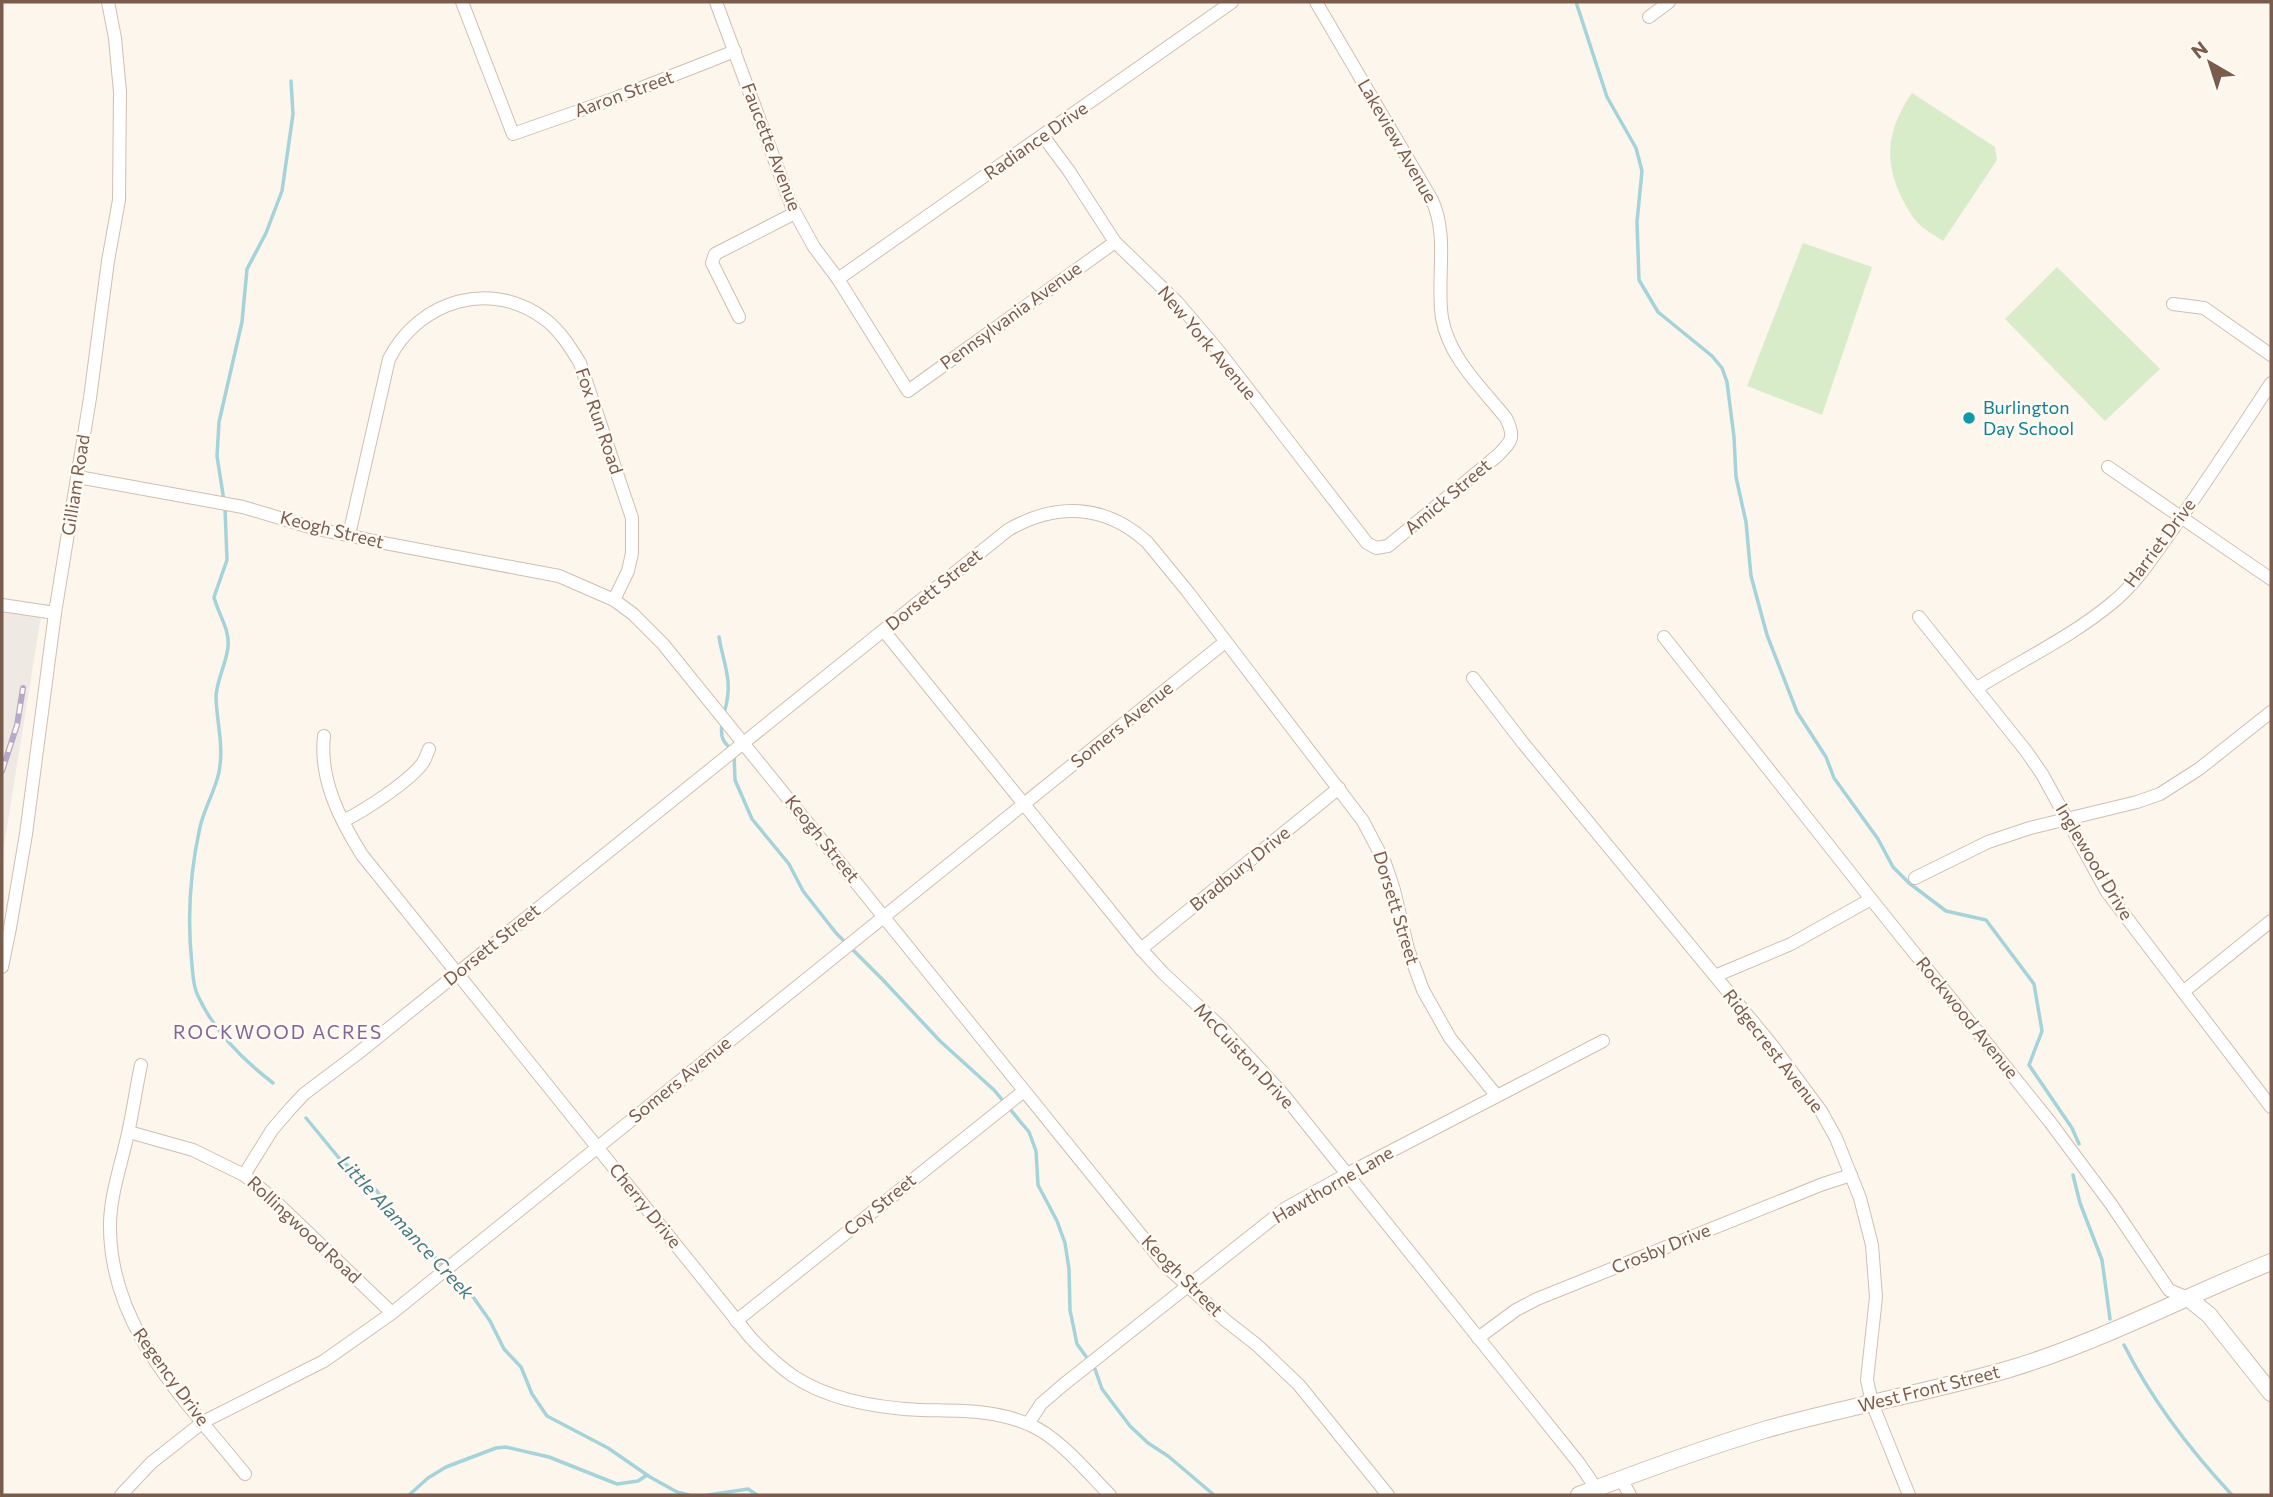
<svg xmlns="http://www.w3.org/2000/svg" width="2273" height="1497" viewBox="0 0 2273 1497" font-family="Commissioner,sans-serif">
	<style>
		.industrial { fill: #efe9e4 }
		.green { fill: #d8ecc9 }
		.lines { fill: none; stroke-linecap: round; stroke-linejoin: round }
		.stream { stroke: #a5d3da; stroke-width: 3.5 }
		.minor-casing { stroke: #d1beb0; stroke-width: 14 }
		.tertiary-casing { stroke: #d1beb0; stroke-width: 18 }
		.minor { stroke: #fff; stroke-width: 12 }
		.tertiary { stroke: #fff; stroke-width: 16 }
		.rail-casing { stroke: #b9a8c9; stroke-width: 6 }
		.rail { stroke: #fffaf3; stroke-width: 3.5; stroke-dasharray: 10; stroke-linecap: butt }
		.culture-dot { fill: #0f9aa8; stroke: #fffaf3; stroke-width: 2.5 }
		.labels { text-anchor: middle; stroke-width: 5; stroke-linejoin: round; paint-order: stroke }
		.street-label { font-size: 18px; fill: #7a5c4d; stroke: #fffaf3 }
		.culture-label { font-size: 18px; fill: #0d838f; stroke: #fffaf3; text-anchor: start }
		.neighbourhood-label { font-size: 19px; letter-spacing: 2px; fill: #846695; stroke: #fffaf3 }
		.water-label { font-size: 19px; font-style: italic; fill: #437c86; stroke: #fffaf3 }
	</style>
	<rect width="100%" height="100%" fill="#fdf6ec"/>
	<polygon class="industrial" points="2,611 41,616 2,858"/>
	<g class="green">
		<path d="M1912,93l83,54 2,13 -54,81c-7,-5 -15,-9 -22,-15 -9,-8 -16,-21 -21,-32 -17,-38 -11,-67 12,-101z"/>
		<polygon points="1803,243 1872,267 1822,415 1747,386"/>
		<polygon points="2057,267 2160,369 2105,421 2005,319"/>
	</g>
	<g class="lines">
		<g class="stream">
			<polyline points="1576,2 1607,97 1636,148 1642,171 1637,222 1639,280 1658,312 1712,356 1722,368 1727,382 1734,437 1736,477 1746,522 1751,576 1767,635 1797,712 1826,757 1834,778 1878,839 1893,867 1909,883 1946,911 1986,920 2034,984 2042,1031 2029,1065 2072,1128 2079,1144"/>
			<polyline points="224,501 217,456 219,422 242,322 247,269 266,233 282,191 293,114 291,81"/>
			<path d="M225,508l2,52 -13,37c4,17 16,32 14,50 -2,18 -12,34 -12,51 1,26 8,48 3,74 -4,19 -15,37 -19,55 -10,45 -13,92 -8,138 1,10 1,21 6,31 16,35 45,64 75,87"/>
			<path d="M719,637c5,30 15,44 5,76"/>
			<path d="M722,724c-2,14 1,18 12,28l1,28 17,39 37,45 14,27 33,42 47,47 57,61 54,49 35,42 7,19 2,34 19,36 8,22 4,26 1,41 7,34 18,25 7,20 28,37 18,17 20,13 46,39"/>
			<polyline points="306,1118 339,1158 377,1191 388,1209 416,1235 451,1276 471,1294 490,1321 504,1349 521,1367 532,1394 547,1416 608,1448 650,1477 677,1492 689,1495"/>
			<polyline points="2073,1175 2080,1203 2102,1260 2110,1319"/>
			<path d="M2124,1345c28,55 66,105 108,150"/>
			<polyline points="409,1495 428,1478 446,1467 496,1448 506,1447 549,1457 617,1484 638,1481 647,1475"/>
			<polyline points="708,1495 748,1489 757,1495"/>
		</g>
		<defs>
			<g id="minor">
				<polyline points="462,2 513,134 613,99 735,51"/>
				<polyline points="716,2 792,207 814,247 838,279 908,391 1115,242"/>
				<polyline points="1649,17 1669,2"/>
				<path d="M1043,136l26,35 46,71 62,60 41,48 149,193 9,5 12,-2 109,-90c14,-14 19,-18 9,-38 -24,-30 -57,-60 -64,-100 -6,-39 7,-81 -10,-118l-116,-198"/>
				<polyline points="838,279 1232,2"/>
				<polyline points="2173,304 2204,308 2271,355"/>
				<polyline points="739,317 712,263 715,254 795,213"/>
				<polyline points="2108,467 2271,579"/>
				<polyline points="78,477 243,507 313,528 384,543 559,576 614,600 633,614 663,644 1166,1266 1225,1320 1257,1345 1299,1385 1388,1495"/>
				<path d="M349,535l40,-176c30,-59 103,-81 157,-39 15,12 24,27 34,43l52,155v35l-4,18 -14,29"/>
				<polyline points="2,605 55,613"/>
				<polyline points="1919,617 2026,751 2042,774 2107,892 2271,1107"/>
				<polyline points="884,631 1141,949 1163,973 1222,1028 1282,1093 1578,1462 1596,1488"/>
				<polyline points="1664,637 1871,899 2050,1122 2111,1204 2169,1290 2188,1298"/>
				<polyline points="1473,678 1523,743 1772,1045 1821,1111 1836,1138 1860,1198 1872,1245 1876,1297 1867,1380 1872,1403 1909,1495"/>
				<path d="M1977,688c45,-28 94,-51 135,-85 25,-20 42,-48 61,-74 34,-48 66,-97 98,-146"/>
				<path d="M324,736c-5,43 16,84 38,119l388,482c13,14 27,28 43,39 36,24 85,32 128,34 37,1 74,-1 109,15 29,12 58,48 80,70"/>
				<path d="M343,821c21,-10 65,-39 79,-57 3,-4 5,-10 7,-15"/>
				<polyline points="1915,878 1988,842 2030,828 2137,802 2160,794 2199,769 2271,712"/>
				<polyline points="1141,949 1339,788"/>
				<polyline points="2,967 10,928 26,834 55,613 90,398 108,261 119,200 120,92 115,38 108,2"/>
				<polyline points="1715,976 1791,944 1871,899"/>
				<polyline points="2183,992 2271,921"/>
				<path d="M141,1065c-5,23 -8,46 -13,68 -6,29 -17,59 -18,89 -2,105 74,176 135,252"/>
				<polyline points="129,1132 193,1150 244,1175 271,1197 392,1313"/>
				<path d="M244,1175l28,-45 18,-21 14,-15 53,-40 651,-524c48,-28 97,-26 139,12l41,50 175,229 22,42 9,27 14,59 15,41 27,48 46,57"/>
				<polyline points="736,1321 1024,1091"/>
				<polyline points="1478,1338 1516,1310 1537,1299 1823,1184 1851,1175"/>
				<polyline points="1028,1424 1041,1404 1063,1385 1286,1208 1347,1174 1603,1041"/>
				<polyline points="1621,1479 1630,1495"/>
				<polyline points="121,1495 151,1463 203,1422 324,1361 392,1313 1225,642"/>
			</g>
			<g id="tertiary">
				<polyline points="2188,1298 2209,1315 2271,1393"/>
				<path d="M1579,1495c60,-23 122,-46 185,-65 80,-23 162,-37 242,-60 92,-27 177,-73 265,-108"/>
			</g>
		</defs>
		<use href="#minor" class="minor-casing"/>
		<use href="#tertiary" class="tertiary-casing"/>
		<use href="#minor" class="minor"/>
		<use href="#tertiary" class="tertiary"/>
		<defs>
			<polyline id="rail" points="2,771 17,725 23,688"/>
		</defs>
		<use href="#rail" class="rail-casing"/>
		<use href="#rail" class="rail"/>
	</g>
	<circle class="culture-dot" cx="1969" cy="418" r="7"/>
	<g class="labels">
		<g class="street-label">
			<text transform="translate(624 94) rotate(-20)" y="6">Aaron Street</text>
			<text transform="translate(1036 141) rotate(-35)" y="6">Radiance Drive</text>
			<text transform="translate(1397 141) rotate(60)" y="6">Lakeview Avenue</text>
			<text transform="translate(771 147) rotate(69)" y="6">Faucette Avenue</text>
			<text transform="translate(1011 316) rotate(-36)" y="6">Pennsylvania Avenue</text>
			<text transform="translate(1207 343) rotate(50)" y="6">New York Avenue</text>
			<text transform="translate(599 421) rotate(71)" y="6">Fox Run Road</text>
			<text transform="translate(76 485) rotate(-81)" y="6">Gilliam Road</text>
			<text transform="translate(1448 497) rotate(-40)" y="6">Amick Street</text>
			<text transform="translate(332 530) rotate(14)" y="6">Keogh Street</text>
			<text transform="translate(2160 543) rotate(-53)" y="6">Harriet Drive</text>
			<text transform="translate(934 590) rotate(-39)" y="6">Dorsett Street</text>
			<text transform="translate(1122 725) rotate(-39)" y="6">Somers Avenue</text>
			<text transform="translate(822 839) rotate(51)" y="6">Keogh Street</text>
			<text transform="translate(2094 862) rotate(59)" y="6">Inglewood Drive</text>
			<text transform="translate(1240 869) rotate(-39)" y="6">Bradbury Drive</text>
			<text transform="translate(1396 908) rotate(73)" y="6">Dorsett Street</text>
			<text transform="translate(492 945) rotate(-39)" y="6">Dorsett Street</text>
			<text transform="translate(1967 1018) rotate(51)" y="6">Rockwood Avenue</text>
			<text transform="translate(1773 1051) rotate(52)" y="6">Ridgecrest Avenue</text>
			<text transform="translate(1244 1056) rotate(47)" y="6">McCuiston Drive</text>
			<text transform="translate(680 1080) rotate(-39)" y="6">Somers Avenue</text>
			<text transform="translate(1333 1185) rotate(-30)" y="6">Hawthorne Lane</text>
			<text transform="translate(880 1205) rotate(-39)" y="6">Coy Street</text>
			<text transform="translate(645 1206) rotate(51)" y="6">Cherry Drive</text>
			<text transform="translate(304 1230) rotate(43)" y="6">Rollingwood Road</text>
			<text transform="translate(1661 1249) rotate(-22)" y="6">Crosby Drive</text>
			<text transform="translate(1182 1276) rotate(45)" y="6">Keogh Street</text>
			<text transform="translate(171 1377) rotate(54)" y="6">Regency Drive</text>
			<text transform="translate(1929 1389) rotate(-14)" y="6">West Front Street</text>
		</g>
		<g class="culture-label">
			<text x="1983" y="414">Burlington<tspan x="1983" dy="21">Day School</tspan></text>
		</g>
		<g class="neighbourhood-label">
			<text x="278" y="1039">ROCKWOOD ACRES</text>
		</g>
		<g class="water-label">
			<text transform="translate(406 1227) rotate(47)" y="7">Little Alamance Creek</text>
		</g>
	</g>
	<rect width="2273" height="1497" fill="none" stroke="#7a5c4d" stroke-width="7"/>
	<g transform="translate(2210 63) rotate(321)" stroke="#fffaf3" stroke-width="5" paint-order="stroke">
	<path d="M0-5L12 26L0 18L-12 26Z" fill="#7a5c4d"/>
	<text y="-10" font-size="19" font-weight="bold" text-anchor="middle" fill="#7a5c4d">N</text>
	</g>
</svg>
